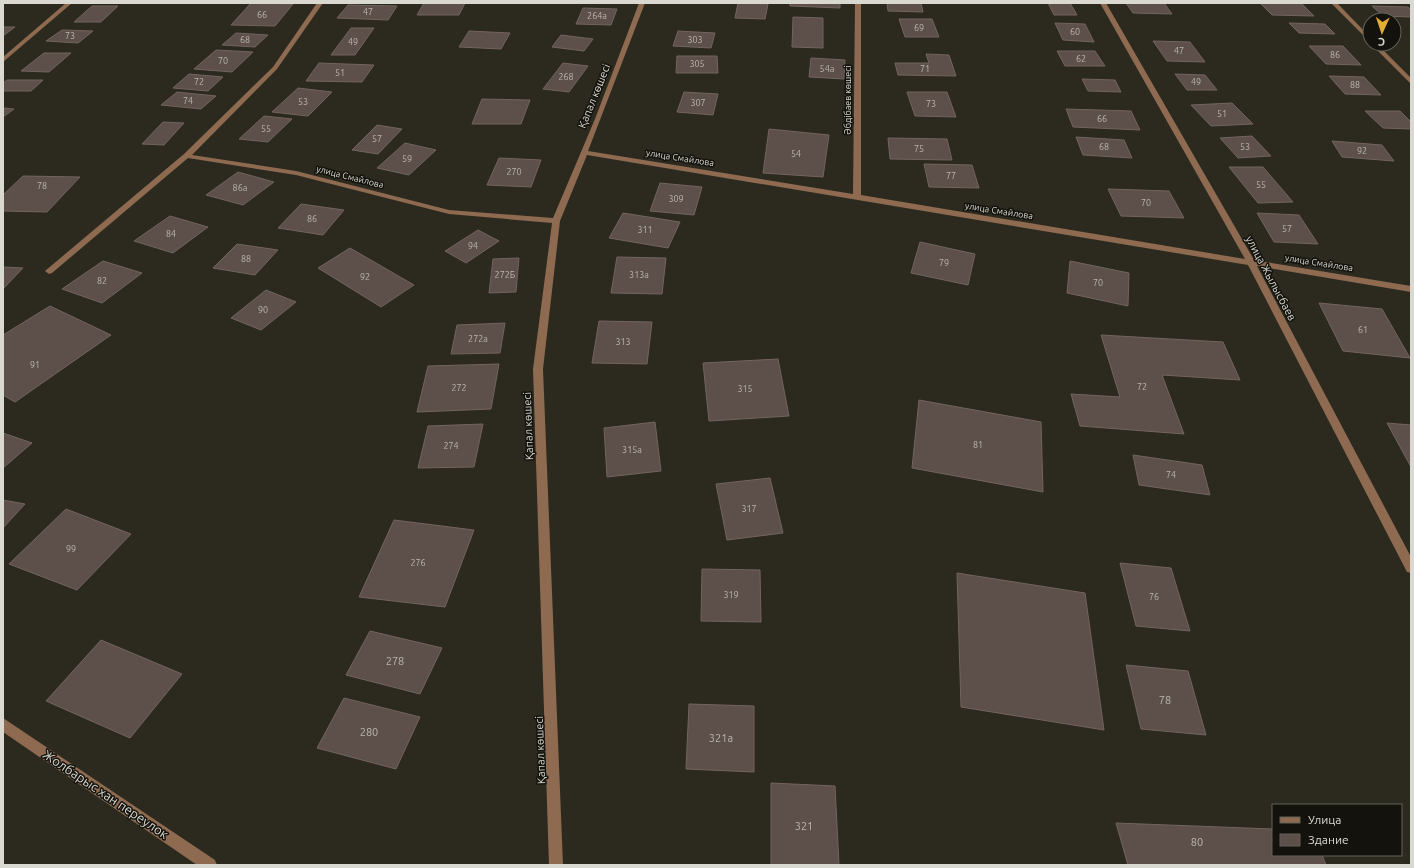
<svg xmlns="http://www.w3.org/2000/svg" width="1414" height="868" viewBox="0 0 1414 868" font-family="Ubuntu,sans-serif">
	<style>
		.building { fill: #5d4f4a; stroke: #73645f }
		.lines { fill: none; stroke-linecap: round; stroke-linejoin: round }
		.minor { fill: #8e6a51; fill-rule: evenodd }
		.labels { text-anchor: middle; stroke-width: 3; stroke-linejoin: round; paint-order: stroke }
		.number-label { font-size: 9px; fill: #bbb6af }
		.far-street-label { font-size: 9px; fill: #dad9d1; stroke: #13120d }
		.street-label { font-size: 11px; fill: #dad9d1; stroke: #13120d }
		.near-number-label { font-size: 11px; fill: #bbb6af }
		.near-street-label { font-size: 13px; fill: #dad9d1; stroke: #13120d }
	</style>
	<rect width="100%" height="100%" fill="#2c2a1e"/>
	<g class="building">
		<polygon points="251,3 293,4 275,26 231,25"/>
		<polygon points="424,3 465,3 459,15 417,15"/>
		<polygon points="738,3 768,4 765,19 735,18"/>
		<polygon points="790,3 840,3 840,8 790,6"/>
		<polygon points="887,3 921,3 923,12 888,11"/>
		<polygon points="1048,3 1070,3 1077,15 1054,15"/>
		<polygon points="1126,3 1164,3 1172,14 1133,13"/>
		<polygon points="1260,3 1301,3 1314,16 1272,15"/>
		<polygon points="348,5 397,6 388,20 337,18"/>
		<polygon points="92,6 118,6 101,22 74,22"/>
		<polygon points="1372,6 1408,7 1411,10 1411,17 1383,16"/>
		<polygon points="583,8 617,9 611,25 576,24"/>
		<polygon points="793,17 823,18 823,48 792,47"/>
		<polygon points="899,19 932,19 939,37 905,37"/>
		<polygon points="1055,23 1085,24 1094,42 1063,40"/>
		<polygon points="1289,23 1325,24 1335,34 1299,33"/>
		<polygon points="3,27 15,27 3,36"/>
		<polygon points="351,28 374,28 355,55 331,55"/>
		<polygon points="62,30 93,31 78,43 46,41"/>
		<polygon points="469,31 510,33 501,49 459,47"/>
		<polygon points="678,31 715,33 711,48 673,46"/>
		<polygon points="236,33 268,35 255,47 222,45"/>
		<polygon points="561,35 593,39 584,51 552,47"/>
		<polygon points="1153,41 1190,42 1205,62 1167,61"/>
		<polygon points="1309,46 1343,46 1361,65 1326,64"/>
		<polygon points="216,50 253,52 232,72 194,69"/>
		<polygon points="1057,51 1095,51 1105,66 1065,66"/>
		<polygon points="44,53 71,53 49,72 21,71"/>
		<polygon points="926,54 949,55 956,76 898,75 895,63 929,63"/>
		<polygon points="677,56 717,56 718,73 676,73"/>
		<polygon points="811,58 845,60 844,79 809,77"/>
		<polygon points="319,63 374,65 362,82 306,81"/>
		<polygon points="563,63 588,66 569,92 543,89"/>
		<polygon points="189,74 223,77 208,91 173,88"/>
		<polygon points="1175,74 1205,75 1217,90 1187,90"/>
		<polygon points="1329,76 1364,77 1381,95 1345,94"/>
		<polygon points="1082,79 1115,80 1121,92 1088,91"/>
		<polygon points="7,80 43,80 31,91 3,91 3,83"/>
		<polygon points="298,88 332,92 308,116 272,112"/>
		<polygon points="177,92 216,96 201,109 161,105"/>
		<polygon points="684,92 718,94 713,115 677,112"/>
		<polygon points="907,92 947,92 956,117 915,116"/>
		<polygon points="482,99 530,100 521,124 472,124"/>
		<polygon points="1232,103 1253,124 1211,126 1191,105"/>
		<polygon points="3,108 14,109 3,117"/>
		<polygon points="1066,109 1131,111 1140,130 1073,127"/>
		<polygon points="1365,111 1400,111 1411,122 1411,129 1383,128"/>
		<polygon points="264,116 292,119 268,142 239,139"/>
		<polygon points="163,122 184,123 164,145 142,144"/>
		<polygon points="377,125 402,129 378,154 352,150"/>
		<polygon points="769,129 829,135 823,177 763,173"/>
		<polygon points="1252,136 1271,156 1238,158 1220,138"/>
		<polygon points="1076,137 1124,140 1132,158 1083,155"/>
		<polygon points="888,138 947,139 952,160 890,159"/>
		<polygon points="1332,141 1382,145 1394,161 1342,157"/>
		<polygon points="405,143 436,150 409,175 377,168"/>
		<polygon points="499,158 541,160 531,187 487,185"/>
		<polygon points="924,164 972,165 979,188 929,187"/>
		<polygon points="1229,167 1263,167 1293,202 1258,203"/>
		<polygon points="238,172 274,182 243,205 206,195"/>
		<polygon points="23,176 80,177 47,212 3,211 3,195"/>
		<polygon points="660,183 702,187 694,215 650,211"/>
		<polygon points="1108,189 1169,191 1184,218 1121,216"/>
		<polygon points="301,204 344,210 323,235 278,228"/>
		<polygon points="623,213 680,222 668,248 609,238"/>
		<polygon points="1257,213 1299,215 1318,244 1274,242"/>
		<polygon points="170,216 208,227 173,253 134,241"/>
		<polygon points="478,230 499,241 466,263 445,251"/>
		<polygon points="920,242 975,254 968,285 911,273"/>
		<polygon points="237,244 278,250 255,275 213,268"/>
		<polygon points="350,248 414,285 381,307 318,268"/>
		<polygon points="617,257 666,258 662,294 611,293"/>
		<polygon points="519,258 516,292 489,293 493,259"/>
		<polygon points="103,261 142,273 102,303 62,289"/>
		<polygon points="1070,261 1129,273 1128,306 1067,293"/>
		<polygon points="3,267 23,268 3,289"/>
		<polygon points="266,290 296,302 261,330 231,318"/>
		<polygon points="1319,303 1382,309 1410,358 1343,351"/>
		<polygon points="50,306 111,335 15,402 3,395 3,335"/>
		<polygon points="599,321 652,322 647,364 592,363"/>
		<polygon points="505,323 500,353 451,354 457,325"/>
		<polygon points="1101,335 1223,342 1240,380 1162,375 1184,434 1080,426 1071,394 1120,397"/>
		<polygon points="778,359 789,416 709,421 703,363"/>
		<polygon points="499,364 491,409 417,412 428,366"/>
		<polygon points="919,400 1041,422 1043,492 912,468"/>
		<polygon points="655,422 661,471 607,477 604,428"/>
		<polygon points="1387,423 1411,425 1411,467"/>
		<polygon points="483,424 474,467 418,468 428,426"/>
		<polygon points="3,433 32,443 3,468"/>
		<polygon points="1133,455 1202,465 1210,495 1139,485"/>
		<polygon points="770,478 783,533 727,540 716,484"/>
		<polygon points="3,500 25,504 3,528"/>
		<polygon points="66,509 131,534 77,590 9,564"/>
		<polygon points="394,520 474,530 445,607 359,597"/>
		<polygon points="1120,563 1171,568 1190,631 1136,626"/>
		<polygon points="702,569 760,570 761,622 701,621"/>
		<polygon points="957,573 1085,593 1104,730 961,707"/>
		<polygon points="370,631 442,648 420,694 346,675"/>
		<polygon points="101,640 182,674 130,738 46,701"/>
		<polygon points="1126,665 1188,671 1206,735 1141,729"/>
		<polygon points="344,698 420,717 396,769 317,748"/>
		<polygon points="689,704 754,706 754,772 686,769"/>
		<polygon points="771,783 835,786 839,865 771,865"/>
		<polygon points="1116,823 1273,829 1273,855 1322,855 1326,865 1128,865"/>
	</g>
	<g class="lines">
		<g class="minor">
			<polygon points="66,3 72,3 3,62 3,57"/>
			<polygon points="317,3 323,3 277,69 192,155 296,171 449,210 553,218 595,119 639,3 645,3 588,151 853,194 855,3 861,3 861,195 1245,259 1100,3 1106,3 1254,260 1411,286 1411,292 1257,266 1411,557 1411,573 1407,572 1248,265 587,155 560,221 543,369 563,865 549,865 533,369 552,223 449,214 296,175 188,158 52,273 49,274 45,271 184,154 273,67"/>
			<polygon points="1331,3 1337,3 1370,37 1370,42"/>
			<polygon points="1371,44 1377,44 1411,78 1411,84"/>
			<polygon points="3,718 215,860 217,865 197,865 3,732"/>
		</g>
	</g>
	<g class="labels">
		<g class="number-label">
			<text x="368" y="15">47</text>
			<text x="262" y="18">66</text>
			<text x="597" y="19">264а</text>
			<text x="919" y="31">69</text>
			<text x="1075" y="35">60</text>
			<text x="70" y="39">73</text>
			<text x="245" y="43">68</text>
			<text x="695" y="43">303</text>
			<text x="353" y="45">49</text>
			<text x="1179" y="54">47</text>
			<text x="1335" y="58">86</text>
			<text x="1081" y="62">62</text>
			<text x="223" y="64">70</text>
			<text x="697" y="67">305</text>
			<text x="827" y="72">54а</text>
			<text x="925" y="72">71</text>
			<text x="340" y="76">51</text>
			<text x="566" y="80">268</text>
			<text x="199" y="85">72</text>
			<text x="1196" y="85">49</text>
			<text x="1355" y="88">88</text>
			<text x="188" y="104">74</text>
			<text x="303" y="105">53</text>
			<text x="698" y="106">307</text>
			<text x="931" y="107">73</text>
			<text x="1222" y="117">51</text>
			<text x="1102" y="122">66</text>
			<text x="266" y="132">55</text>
			<text x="377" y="142">57</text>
			<text x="1104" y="150">68</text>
			<text x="1245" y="150">53</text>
			<text x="919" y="152">75</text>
			<text x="1362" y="154">92</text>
			<text x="796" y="157">54</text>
			<text x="407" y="162">59</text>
			<text x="514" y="175">270</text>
			<text x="951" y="179">77</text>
			<text x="1261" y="188">55</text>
			<text x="42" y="189">78</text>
			<text x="240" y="191">86а</text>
			<text x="676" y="202">309</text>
			<text x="1146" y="206">70</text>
			<text x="312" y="222">86</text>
			<text x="1287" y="232">57</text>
			<text x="645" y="233">311</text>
			<text x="171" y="237">84</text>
			<text x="473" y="249">94</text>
			<text x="246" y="262">88</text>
			<text x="944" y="266">79</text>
			<text x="505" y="278">272Б</text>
			<text x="639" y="278">313а</text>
			<text x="365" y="280">92</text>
			<text x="102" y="284">82</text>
			<text x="1098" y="286">70</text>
			<text x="263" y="313">90</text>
			<text x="1363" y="333">61</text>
			<text x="478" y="342">272а</text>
			<text x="623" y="345">313</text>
			<text x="35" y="368">91</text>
			<text x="1142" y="390">72</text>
			<text x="459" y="391">272</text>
			<text x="745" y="392">315</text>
			<text x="978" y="448">81</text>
			<text x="451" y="449">274</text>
			<text x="632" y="453">315а</text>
			<text x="1171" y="478">74</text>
			<text x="749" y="512">317</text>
			<text x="71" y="552">99</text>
			<text x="418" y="566">276</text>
			<text x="731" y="598">319</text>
			<text x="1154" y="600">76</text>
		</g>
		<g class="far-street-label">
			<text transform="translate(848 100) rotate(-90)" y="3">Әбдібаев көшесі</text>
			<text transform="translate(680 158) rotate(9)" y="3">улица Смайлова</text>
			<text transform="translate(350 177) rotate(14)" y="3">улица Смайлова</text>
			<text transform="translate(999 211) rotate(9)" y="3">улица Смайлова</text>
			<text transform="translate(1319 263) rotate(9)" y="3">улица Смайлова</text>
		</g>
		<g class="street-label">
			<text transform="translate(594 96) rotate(-68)" y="4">Қапал көшесі</text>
			<text transform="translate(1271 278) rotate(62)" y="4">улица Жылысбаев</text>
			<text transform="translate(528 426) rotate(-92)" y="4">Қапал көшесі</text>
			<text transform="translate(540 750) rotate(-92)" y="4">Қапал көшесі</text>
		</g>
		<g class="near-number-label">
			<text x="395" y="665">278</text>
			<text x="1165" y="704">78</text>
			<text x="369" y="736">280</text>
			<text x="721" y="742">321а</text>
			<text x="804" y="830">321</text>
			<text x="1197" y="846">80</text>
		</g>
		<g class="near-street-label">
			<text transform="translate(106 794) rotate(34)" y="5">Жолбарыс хан переулок</text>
		</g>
	</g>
	<rect width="1414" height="868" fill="none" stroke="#dad9d1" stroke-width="8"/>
	<rect x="1272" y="804" width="130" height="52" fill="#13120d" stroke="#63625b"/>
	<rect x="1280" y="817" width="20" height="6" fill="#8e6a51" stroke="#63625b"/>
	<text x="1308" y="824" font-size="12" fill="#dad9d1">Улица</text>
	<rect x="1280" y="834" width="20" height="12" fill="#5d4f4a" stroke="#63625b"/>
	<text x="1308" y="844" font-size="12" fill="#dad9d1">Здание</text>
	<g transform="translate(1382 32) rotate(183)"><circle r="19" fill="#13120d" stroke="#63625b"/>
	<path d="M0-3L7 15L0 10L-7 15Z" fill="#e4ae35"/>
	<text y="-6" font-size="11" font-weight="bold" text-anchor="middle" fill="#dad9d1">С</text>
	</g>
</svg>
